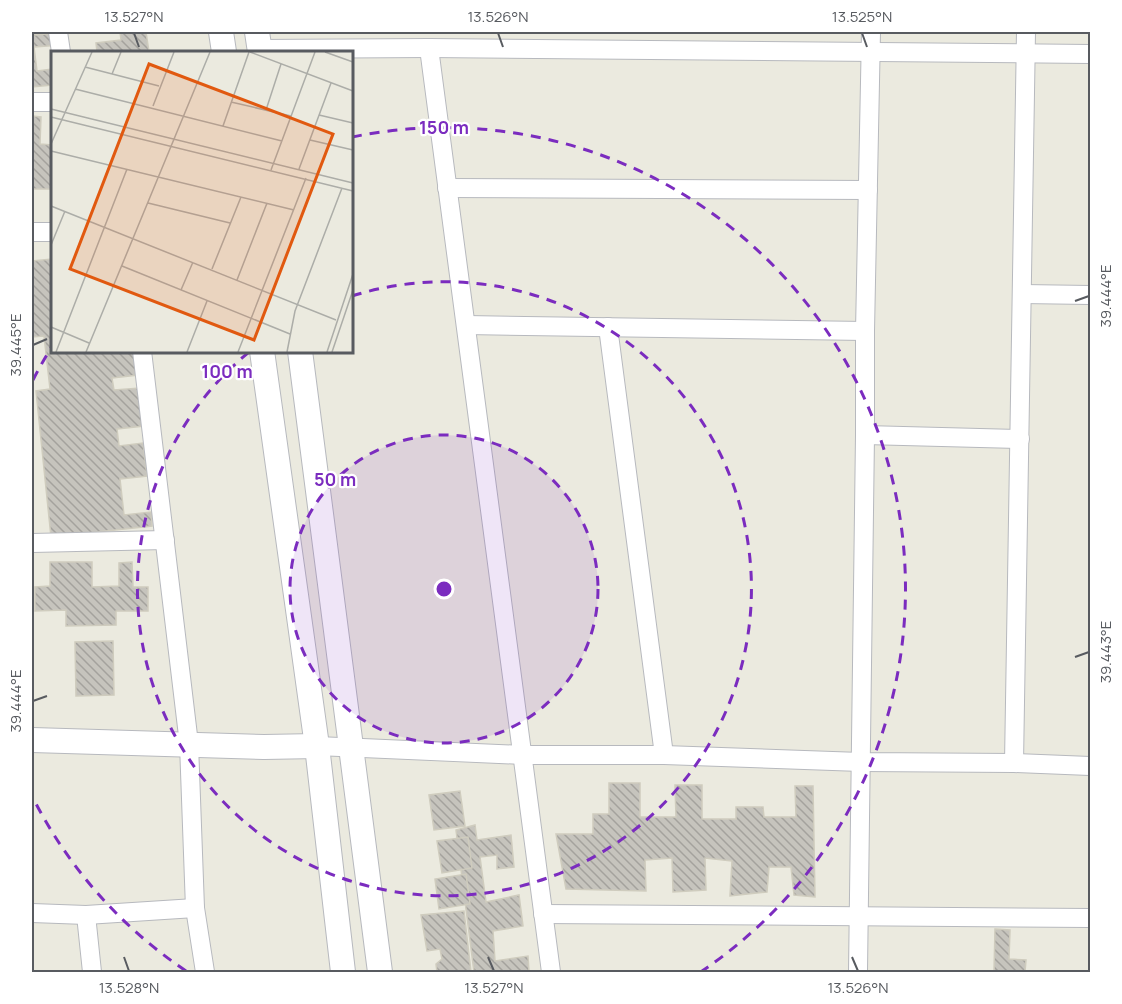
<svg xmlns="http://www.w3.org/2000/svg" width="1122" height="1004" viewBox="0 0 1122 1004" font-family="Manrope,sans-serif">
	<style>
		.building { fill: url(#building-back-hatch); stroke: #cfccbe; stroke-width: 1.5 }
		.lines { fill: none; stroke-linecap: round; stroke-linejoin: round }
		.minor-casing { stroke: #b7b9be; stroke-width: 20 }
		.tertiary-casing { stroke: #b7b9be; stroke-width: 26 }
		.minor { stroke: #fff; stroke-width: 18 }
		.tertiary { stroke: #fff; stroke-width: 24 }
		.ticks { fill: none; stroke: #585b60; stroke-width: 2 }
		.ring { fill: none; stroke: #7b2cbf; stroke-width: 3; stroke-dasharray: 10 8 }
		.inset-road { fill: none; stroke: #acada8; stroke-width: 1.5 }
		.view { fill: #e15910; fill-opacity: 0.15; stroke: #e15910; stroke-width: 3 }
		.inset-edge { fill: none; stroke: #585b60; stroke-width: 3 }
		.centre { fill: #7b2cbf; stroke: #fff; stroke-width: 3 }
		.ring-label { font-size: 18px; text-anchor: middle; font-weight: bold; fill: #7b2cbf; stroke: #fff; stroke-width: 4.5; stroke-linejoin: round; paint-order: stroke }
		.neatline { fill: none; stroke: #585b60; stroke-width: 2 }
		.ticks-label { font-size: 15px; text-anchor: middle; fill: #585b60 }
	</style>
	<defs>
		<pattern id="building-back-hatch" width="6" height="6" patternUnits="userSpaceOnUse" patternTransform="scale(1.5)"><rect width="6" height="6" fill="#c6c4bd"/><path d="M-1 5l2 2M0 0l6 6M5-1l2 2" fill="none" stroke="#a4a29d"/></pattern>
	</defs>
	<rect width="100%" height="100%" fill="#ebeadf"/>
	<g class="building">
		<polygon points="32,32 34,32 35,35 58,33 60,45 34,47 37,71 52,69 52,85 32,87"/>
		<polygon points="120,32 146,32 149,52 97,52 96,43 121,40"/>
		<polygon points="32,116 41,117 40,144 52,145 52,189 32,189"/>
		<polygon points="52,259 52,351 136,351 138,375 112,378 114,390 140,388 144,426 117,429 119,446 143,443 147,476 120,479 124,515 151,512 152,526 51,537 36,391 50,389 44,336 32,337 32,261"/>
		<polygon points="50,562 92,562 92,587 119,586 119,563 132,562 133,587 148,587 148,611 116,611 116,625 66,626 66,610 35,611 35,587 50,586"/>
		<polygon points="113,641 114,695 76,696 75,642"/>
		<polygon points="609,783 640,783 640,817 676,817 675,785 702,785 702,819 736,819 736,807 763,807 764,817 796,817 795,786 813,786 815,897 794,895 791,867 769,867 767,892 730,896 732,861 705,858 706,890 673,892 672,858 645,860 646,891 566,889 556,834 593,834 593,814 609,814"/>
		<polygon points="460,791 465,826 434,830 429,795"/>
		<polygon points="475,825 477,840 511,835 514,867 497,869 497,855 480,857 486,902 519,895 523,926 493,931 495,961 528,956 529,972 474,972 456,830"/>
		<polygon points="468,837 472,868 442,873 437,841"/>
		<polygon points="466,874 470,904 439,909 435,879"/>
		<polygon points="464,911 471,972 437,972 436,964 442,959 440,949 427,951 421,915"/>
		<polygon points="995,929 1010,930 1009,959 1026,960 1025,972 994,972"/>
	</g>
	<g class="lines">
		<defs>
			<g id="minor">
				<polyline points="58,32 61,52"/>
				<polyline points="429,48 551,972"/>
				<polyline points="259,49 429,48 1090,54"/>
				<polyline points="32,102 52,102"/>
				<polyline points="447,188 868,190"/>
				<polyline points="32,232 52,232"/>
				<polyline points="1022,294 1090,295"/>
				<polyline points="466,325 865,331"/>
				<polyline points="608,327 664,755"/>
				<polyline points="142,351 189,744 195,908 205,972"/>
				<polyline points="865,435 1020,439"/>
				<polyline points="32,543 165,540"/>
				<polyline points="317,746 523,755 664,755 861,762 1014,763 1090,766"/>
				<polyline points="1014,763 1026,32"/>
				<polyline points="32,913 86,915 195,908"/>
				<polyline points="543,914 1090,918"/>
				<polyline points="86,915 92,972"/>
				<polyline points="858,972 865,435 865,331 871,32"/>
			</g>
			<g id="tertiary">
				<polyline points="221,32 224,52"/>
				<polyline points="257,32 260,52"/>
				<polyline points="262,351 317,746 343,972"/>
				<polyline points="300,351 380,972"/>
				<polyline points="32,740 264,747 317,746"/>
			</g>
		</defs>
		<use href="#minor" class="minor-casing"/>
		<use href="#tertiary" class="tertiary-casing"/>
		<use href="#minor" class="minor"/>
		<use href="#tertiary" class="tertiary"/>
	</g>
	<path class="ticks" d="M134,33l5,14M498,33l5,14M862,33l5,14M1075,301l14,-5M33,345l14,-6M1075,657l14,-5M33,701l14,-5M124,957l5,14M488,957l6,14M852,957l6,14"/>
	<circle cx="444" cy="589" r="154" fill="#7b2cbf" fill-opacity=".12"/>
	<g class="ring">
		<circle cx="444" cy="589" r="154"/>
		<path d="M352 296A307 307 0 1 1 249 352"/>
		<path d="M186 971A461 461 0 0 1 33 798M33 380A461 461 0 0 1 51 348M352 137A461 461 0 0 1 702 971"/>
	</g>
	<g transform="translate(51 51)">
		<rect width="302" height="302" fill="#ebeadf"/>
		<path class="inset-road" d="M199,1l103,39M274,1l28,10M34,16l74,19M61,23l9,-22M24,38l207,52M180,51l60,14M102,55l21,-54M0,58l302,74M215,59l15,-46M268,64l34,8M0,66l302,74M172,75l26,-74M259,89l43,10M0,93l41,-92M0,100l243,59M248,118l32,-86M220,119l44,-118M97,152l82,20M0,155l285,114M0,194l14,-34M71,215l168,68M161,218l29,-72M186,229l30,-77M130,239l12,-28M0,276l38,16M5,301l71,-183M35,301l124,-300M136,301l20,-51M187,301l68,-174M236,301l8,-41 47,-123M276,301l26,-78M281,301l21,-62"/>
		<path class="view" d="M98,13l184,70 -79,206 -184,-71z"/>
		<rect width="302" height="302" class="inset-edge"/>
	</g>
	<circle cx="444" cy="589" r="9" class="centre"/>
	<g class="ring-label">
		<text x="444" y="134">150 m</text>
		<text x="227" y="378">100 m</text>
		<text x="335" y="486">50 m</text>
	</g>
	<rect width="1122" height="1004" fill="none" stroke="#ffffff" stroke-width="66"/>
	<rect x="33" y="33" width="1056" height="938" class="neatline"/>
	<g class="ticks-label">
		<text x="134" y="22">13.527°N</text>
		<text x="498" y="22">13.526°N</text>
		<text x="862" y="22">13.525°N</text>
		<text transform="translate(1106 296) rotate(-90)" y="5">39.444°E</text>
		<text transform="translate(16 345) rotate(-90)" y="5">39.445°E</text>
		<text transform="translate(1106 652) rotate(-90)" y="5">39.443°E</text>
		<text transform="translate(16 701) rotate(-90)" y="5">39.444°E</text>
		<text x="129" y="993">13.528°N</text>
		<text x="494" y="993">13.527°N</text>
		<text x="858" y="993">13.526°N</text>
	</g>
</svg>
